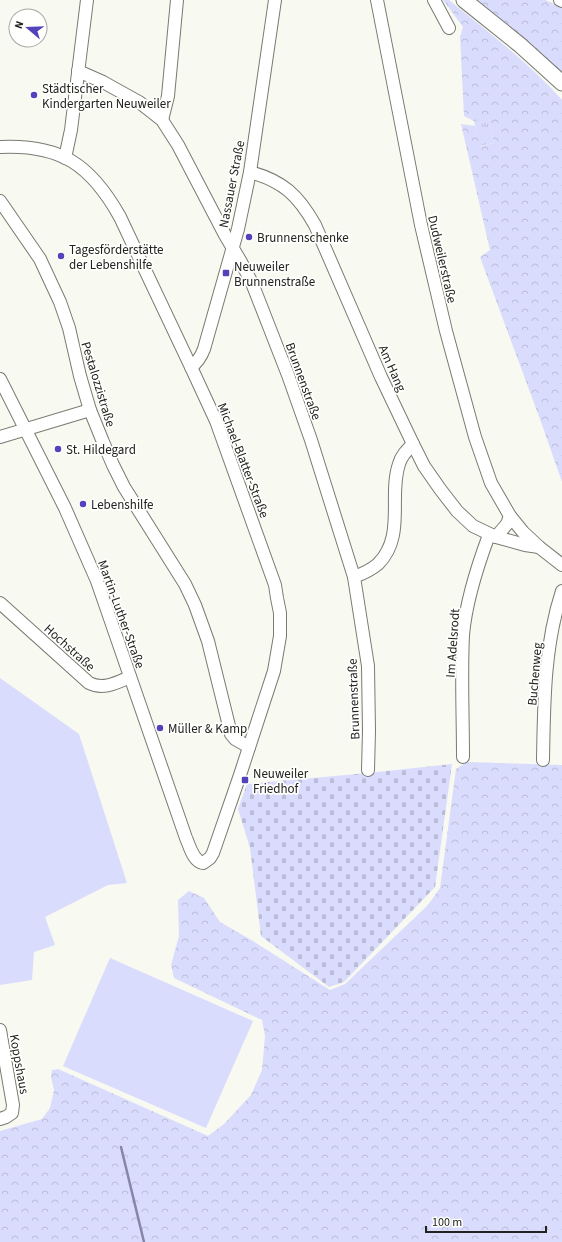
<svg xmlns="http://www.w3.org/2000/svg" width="562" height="1242" viewBox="0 0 562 1242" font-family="'Source Sans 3',sans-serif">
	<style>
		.grass { fill: url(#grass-tufts) }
		.forest { fill: url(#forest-crowns) }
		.cemetery { fill: url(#cemetery-stones) }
		.park { fill: #dadcfd }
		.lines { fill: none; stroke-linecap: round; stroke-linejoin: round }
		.stream { stroke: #8586a9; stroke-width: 2.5 }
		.minor-casing { stroke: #7a7a72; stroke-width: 14 }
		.major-casing { stroke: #7a7a72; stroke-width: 17 }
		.minor { stroke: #fff; stroke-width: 12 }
		.major { stroke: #fff; stroke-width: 15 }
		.poi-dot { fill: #5343bb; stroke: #fffffe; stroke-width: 1.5 }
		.labels { text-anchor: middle; stroke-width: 3.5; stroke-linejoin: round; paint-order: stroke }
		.poi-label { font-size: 13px; fill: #22221f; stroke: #fffffe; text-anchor: start }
		.street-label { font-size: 13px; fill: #22221f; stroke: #fffffe }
	</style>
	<defs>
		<pattern id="grass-tufts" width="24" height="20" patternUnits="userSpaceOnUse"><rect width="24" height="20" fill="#dadcfd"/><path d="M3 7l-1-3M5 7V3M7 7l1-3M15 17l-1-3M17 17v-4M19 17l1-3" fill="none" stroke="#bbbcd8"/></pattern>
		<pattern id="forest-crowns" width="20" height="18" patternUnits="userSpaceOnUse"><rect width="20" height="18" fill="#dadcfd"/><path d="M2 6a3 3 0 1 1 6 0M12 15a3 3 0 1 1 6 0" fill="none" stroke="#bbbcd8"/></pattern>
		<pattern id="cemetery-stones" width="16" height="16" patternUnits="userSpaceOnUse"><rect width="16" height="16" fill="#dadcfd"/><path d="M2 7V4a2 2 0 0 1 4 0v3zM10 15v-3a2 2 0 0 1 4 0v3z" fill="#bbbcd8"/></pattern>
	</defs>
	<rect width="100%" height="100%" fill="#f8f9f0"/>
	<polygon class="grass" points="488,118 494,143 479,146 474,121"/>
	<g class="forest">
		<path d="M443,0h6c39,32 80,63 113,100v382l-21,-60 -61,-165 10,-7 -29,-126 14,2 5,20 14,-3 -6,-24 -14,2 -10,-5 -4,-79 3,-10z"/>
		<polygon points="474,0 545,0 562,7 562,74"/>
		<polygon points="467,762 562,765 562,1242 0,1242 0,1131 42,1119 50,1108 54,1090 51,1077 52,1070 58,1069 208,1136 224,1124 251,1095 262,1070 265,1036 262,1020 174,978 171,965 179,936 178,900 189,891 204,898 220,922 253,941 330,990 345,984 428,905 440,888 456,769"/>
	</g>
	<polygon class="cemetery" points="452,764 435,887 344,982 329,987 261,936 250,848 238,809 247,784 368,773"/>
	<g class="park">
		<polygon points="0,678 79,734 127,883 108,885 45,917 55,945 34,952 32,980 0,985"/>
		<polygon points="110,958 253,1021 206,1128 63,1066"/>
	</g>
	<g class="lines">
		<polyline class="stream" points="121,1147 144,1242"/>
		<defs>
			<g id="minor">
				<polyline points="377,0 421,225 446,331 475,437 491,483 510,516 523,532 539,547 562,565"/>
				<polyline points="434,0 449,28"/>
				<polyline points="560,0 562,1"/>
				<polyline points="78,71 103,82 139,102 162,120 178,145 225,235 241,262 252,283 288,375 311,440 354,577 368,666 369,731 368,770"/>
				<polyline points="162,120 168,96 177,0"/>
				<path d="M0,147c61,-3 91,18 120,70l71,150 25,54 59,164 2,13 3,15v23l-6,35 -34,104 -27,78 -3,5 -7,5c-10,-2 -13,-16 -17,-25l-89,-257 -32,-73 -65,-129"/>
				<polyline points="65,158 71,130 87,0"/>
				<path d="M250,172c33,9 48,23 65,53l66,152 32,67 11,22 16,23 17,22 16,15 23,11 29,8 14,2"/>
				<polyline points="0,201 40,259 60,302 69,328 80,376 90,410 103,442 113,465 124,487 185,584 195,605 208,641 231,734 235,739 249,747"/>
				<path d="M191,367c7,-5 10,-10 13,-18l34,-120 12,-57 25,-172"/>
				<polyline points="0,437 90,410"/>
				<polyline points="496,537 507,524 510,516"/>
				<path d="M354,577c8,-3 17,-7 24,-13 28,-28 10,-68 21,-100 2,-8 8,-14 14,-20"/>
				<path d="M0,603l89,80c14,7 27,0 41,-6"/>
				<path d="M463,757c0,-40 -2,-82 0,-122 3,-34 14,-68 26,-100"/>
				<path d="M543,760c1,-57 1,-114 19,-169"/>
				<polyline points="0,1030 13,1105 12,1113 6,1117 0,1119"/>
			</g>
			<polyline id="major" points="464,0 520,45 562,83"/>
		</defs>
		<use href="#minor" class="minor-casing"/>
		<use href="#major" class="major-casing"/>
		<use href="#minor" class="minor"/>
		<use href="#major" class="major"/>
	</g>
	<g class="poi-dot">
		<circle cx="34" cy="95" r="4"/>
		<circle cx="249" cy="237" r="4"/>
		<circle cx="61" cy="256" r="4"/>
		<rect x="222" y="269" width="8" height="8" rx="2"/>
		<circle cx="58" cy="449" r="4"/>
		<circle cx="83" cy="504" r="4"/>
		<circle cx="160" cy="728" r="4"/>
		<rect x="241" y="776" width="8" height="8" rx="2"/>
	</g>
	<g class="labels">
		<g class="poi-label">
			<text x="42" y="93">Städtischer<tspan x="42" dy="15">Kindergarten Neuweiler</tspan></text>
			<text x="257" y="242">Brunnenschenke</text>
			<text x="69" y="254">Tagesförderstätte<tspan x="69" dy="15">der Lebenshilfe</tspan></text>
			<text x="234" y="271">Neuweiler<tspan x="234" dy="15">Brunnenstraße</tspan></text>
			<text x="66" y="454">St. Hildegard</text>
			<text x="91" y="509">Lebenshilfe</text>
			<text x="168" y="733">Müller &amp; Kamp</text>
			<text x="253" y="778">Neuweiler<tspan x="253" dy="15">Friedhof</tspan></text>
		</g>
		<g class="street-label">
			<text transform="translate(231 184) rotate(-79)" y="5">Nassauer Straße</text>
			<text transform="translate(443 259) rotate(77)" y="5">Dudweilerstraße</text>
			<text transform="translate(393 368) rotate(66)" y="5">Am Hang</text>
			<text transform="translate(304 381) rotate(70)" y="5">Brunnenstraße</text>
			<text transform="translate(99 384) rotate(73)" y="5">Pestalozzistraße</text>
			<text transform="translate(244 460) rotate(69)" y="5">Michael-Blatter-Straße</text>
			<text transform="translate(122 614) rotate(70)" y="5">Martin-Luther-Straße</text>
			<text transform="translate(452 643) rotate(-86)" y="5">Im Adelsrodt</text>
			<text transform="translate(70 647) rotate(42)" y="5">Hochstraße</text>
			<text transform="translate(534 674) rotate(-85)" y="5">Buchenweg</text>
			<text transform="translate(353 699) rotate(-92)" y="5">Brunnenstraße</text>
			<text transform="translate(20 1064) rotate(80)" y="5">Koppshaus</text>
		</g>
	</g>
	<g transform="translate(28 28) rotate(289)"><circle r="19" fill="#fffffe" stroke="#a7a7a5"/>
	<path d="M0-3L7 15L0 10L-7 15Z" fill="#5343bb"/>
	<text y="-6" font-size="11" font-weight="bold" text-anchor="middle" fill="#22221f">N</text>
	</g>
	<path d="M426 1226v6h120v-6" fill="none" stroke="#22221f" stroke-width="2"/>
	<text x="432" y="1226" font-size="12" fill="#22221f" stroke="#fffffe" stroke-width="3" paint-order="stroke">100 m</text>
</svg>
